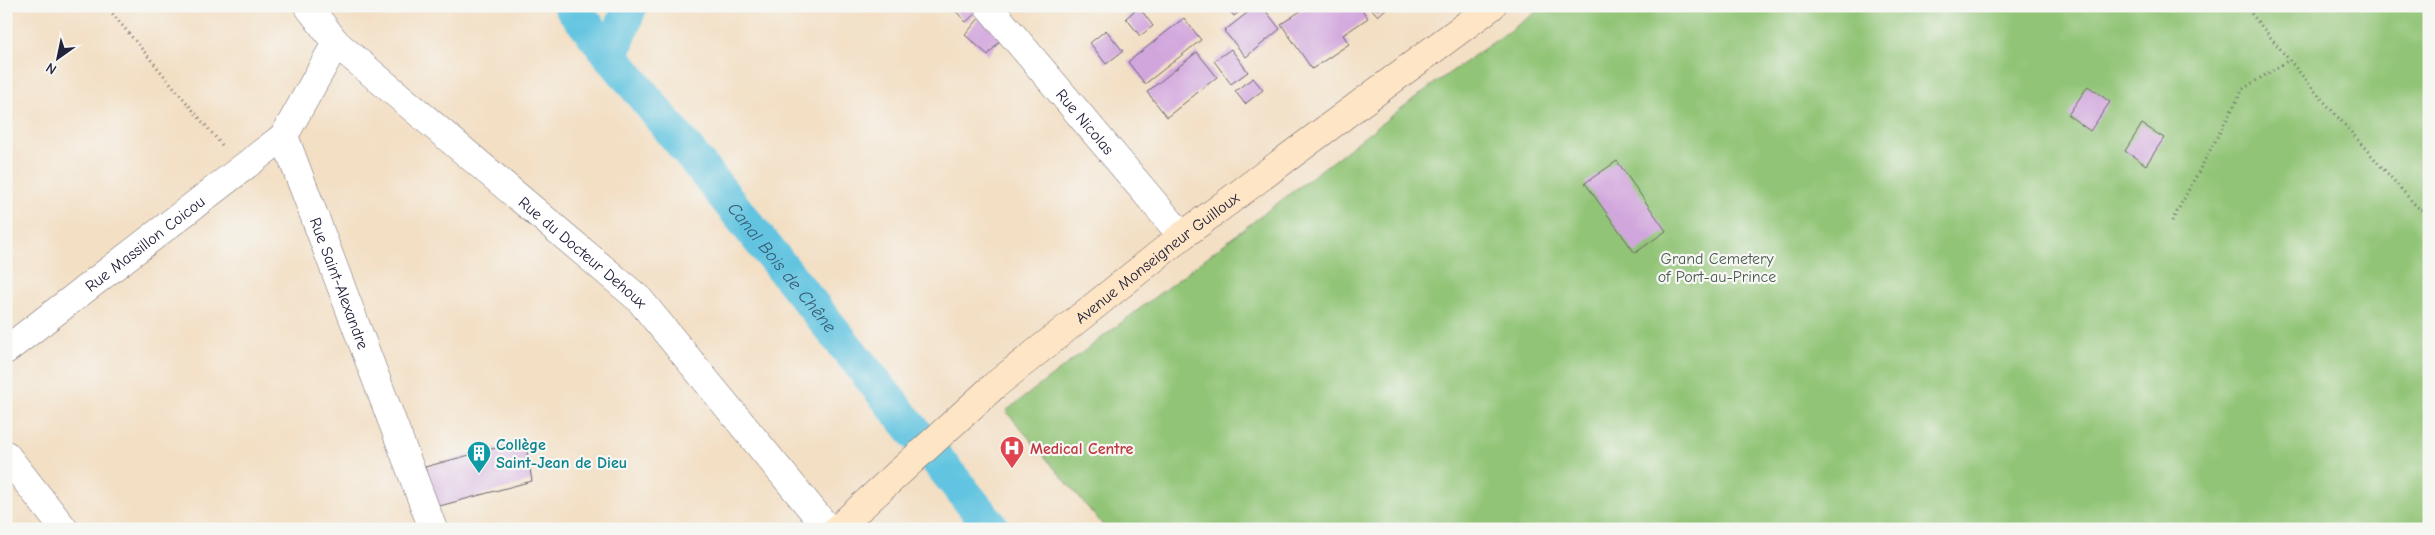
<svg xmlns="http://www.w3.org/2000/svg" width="2435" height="535" viewBox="0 0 2435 535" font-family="'Comic Neue',sans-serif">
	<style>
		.green { fill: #91c476; stroke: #5a7358 }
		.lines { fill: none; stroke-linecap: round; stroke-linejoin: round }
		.canal { stroke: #62c4e0; stroke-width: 35 }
		.building { fill: #d1a6dd }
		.street-casing { stroke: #6b646b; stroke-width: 29 }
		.secondary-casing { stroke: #6b646b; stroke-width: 29 }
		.path { stroke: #6b646b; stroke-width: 3; stroke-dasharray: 1 4; stroke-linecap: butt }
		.street { stroke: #fff; stroke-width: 28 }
		.secondary { stroke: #fee5c5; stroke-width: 28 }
		.labels { text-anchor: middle; stroke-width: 4.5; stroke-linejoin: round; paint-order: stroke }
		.street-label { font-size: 16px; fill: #22223b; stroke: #f6f6f2 }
		.park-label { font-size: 16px; fill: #495b50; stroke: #f6f6f2 }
		.culture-label { font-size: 16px; font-weight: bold; fill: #0d838f; stroke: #f6f6f2; text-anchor: start }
		.health-label { font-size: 16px; font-weight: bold; fill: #be3a42; stroke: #f6f6f2; text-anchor: start }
		.water-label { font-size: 18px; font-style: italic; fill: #385b75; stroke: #f6f6f2 }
	</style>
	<rect width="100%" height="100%" fill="#f6f6f2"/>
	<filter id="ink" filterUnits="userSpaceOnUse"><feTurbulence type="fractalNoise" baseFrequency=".02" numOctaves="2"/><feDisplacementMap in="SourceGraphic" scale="10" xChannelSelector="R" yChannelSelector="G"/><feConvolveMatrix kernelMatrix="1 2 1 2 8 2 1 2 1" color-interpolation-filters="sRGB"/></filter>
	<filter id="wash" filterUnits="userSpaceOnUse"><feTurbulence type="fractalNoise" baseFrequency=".0096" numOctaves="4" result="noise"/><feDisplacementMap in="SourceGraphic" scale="20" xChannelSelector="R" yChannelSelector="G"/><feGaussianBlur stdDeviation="1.12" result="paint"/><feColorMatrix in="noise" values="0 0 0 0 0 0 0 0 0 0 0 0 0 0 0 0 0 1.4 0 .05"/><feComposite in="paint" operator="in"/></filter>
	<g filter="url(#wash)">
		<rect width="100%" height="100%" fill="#f3dfc4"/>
		<polygon class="green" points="1545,6 2429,6 2429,529 1106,529 1006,411 1428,88"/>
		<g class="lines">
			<g class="canal">
				<path id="s1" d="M571,6l422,523"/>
				<polyline points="611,57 630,6"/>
			</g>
		</g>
		<g id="blocks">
			<g class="building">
				<polygon points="951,6 972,6 977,12 966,22"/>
				<polygon points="1226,6 1246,6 1234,16"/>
				<polygon points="1256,6 1262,6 1280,29 1246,57 1224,31"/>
				<polygon points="1308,6 1359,6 1368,18 1343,35 1349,44 1312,69 1281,24"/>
				<polygon points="1369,6 1389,6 1378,16"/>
				<polygon points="1139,7 1153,26 1140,36 1126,18"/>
				<polygon points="980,17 1003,37 988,55 965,35"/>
				<polygon points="1184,18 1201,40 1145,84 1128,62"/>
				<polygon points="1106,30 1123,51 1106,64 1090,43"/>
				<polygon points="1231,49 1248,72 1231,84 1214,61"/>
				<polygon points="1197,52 1217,77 1167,117 1147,92"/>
				<polygon points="1253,78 1263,90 1245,104 1235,91"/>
				<polygon points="2088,86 2110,102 2090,131 2068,115"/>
				<polygon points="2142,124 2164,138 2146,165 2125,151"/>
				<polygon points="1617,161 1666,231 1635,253 1585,183"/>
				<polygon points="525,440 532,481 436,507 425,467"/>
			</g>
		</g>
	</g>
	<g filter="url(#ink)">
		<use href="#blocks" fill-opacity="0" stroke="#6b646b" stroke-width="1"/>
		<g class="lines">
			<defs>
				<g id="street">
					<path id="s2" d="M308,6l28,37 303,256 189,230"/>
					<path id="s3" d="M988,6l194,230"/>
					<path id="s4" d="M336,43l-52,93 149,393"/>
					<path id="s5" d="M6,350l278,-214"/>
					<polyline points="6,455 64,529"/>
				</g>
				<g id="secondary">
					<path id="s6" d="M837,529l157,-143 188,-150 310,-230"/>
				</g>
			</defs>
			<use href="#street" class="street-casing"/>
			<use href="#secondary" class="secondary-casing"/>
			<g class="path">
				<polyline points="106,6 222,145"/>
				<polyline points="2245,6 2313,89 2416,206 2429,214"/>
				<polyline points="2172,221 2243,89 2289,60"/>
			</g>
			<use href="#street" class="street"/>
			<use href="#secondary" class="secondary"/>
		</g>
	</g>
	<defs>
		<symbol id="hospital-pin" viewBox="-11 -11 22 30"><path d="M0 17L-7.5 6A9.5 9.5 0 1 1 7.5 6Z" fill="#e0444e" stroke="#f6f6f2"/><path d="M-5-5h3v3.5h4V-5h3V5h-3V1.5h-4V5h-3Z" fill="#fff"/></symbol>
		<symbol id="building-pin" viewBox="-11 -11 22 30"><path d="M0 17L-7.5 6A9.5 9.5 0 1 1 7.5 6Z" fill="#0f9aa8" stroke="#f6f6f2"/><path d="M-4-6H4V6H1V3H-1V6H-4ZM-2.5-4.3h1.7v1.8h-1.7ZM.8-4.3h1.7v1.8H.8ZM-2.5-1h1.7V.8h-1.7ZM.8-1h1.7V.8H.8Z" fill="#fff"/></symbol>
	</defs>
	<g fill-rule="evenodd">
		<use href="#hospital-pin" x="998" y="434" width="28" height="38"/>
		<use href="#building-pin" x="465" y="439" width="28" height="38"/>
	</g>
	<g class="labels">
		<g class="street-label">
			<text dy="6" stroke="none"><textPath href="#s3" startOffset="151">Rue Nicolas</textPath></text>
			<text dy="6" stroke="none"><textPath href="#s5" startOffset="175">Rue Massillon Coicou</textPath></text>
			<text dy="6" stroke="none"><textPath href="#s2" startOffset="370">Rue du Docteur Dehoux</textPath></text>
			<text dy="6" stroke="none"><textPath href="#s6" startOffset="420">Avenue Monseigneur Guilloux</textPath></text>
			<text dy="6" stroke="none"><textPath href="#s4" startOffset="264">Rue Saint-Alexandre</textPath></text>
		</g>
		<g class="park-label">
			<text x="1717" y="264">Grand Cemetery<tspan x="1717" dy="18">of Port-au-Prince</tspan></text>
		</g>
		<g class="culture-label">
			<text x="496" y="450">Collège<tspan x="496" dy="18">Saint-Jean de Dieu</tspan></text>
		</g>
		<g class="health-label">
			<text x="1030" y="454">Medical Centre</text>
		</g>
		<g class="water-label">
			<text dy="6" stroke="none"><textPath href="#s1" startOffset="336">Canal Bois de Chêne</textPath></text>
		</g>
	</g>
	<rect width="2435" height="535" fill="none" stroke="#f6f6f2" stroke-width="25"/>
	<g transform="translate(58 58) rotate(213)" stroke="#f6f6f2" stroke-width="4" paint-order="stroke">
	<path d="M0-4L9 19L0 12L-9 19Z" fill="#22223b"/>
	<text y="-8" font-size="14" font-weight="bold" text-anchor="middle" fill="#22223b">N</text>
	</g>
</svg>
